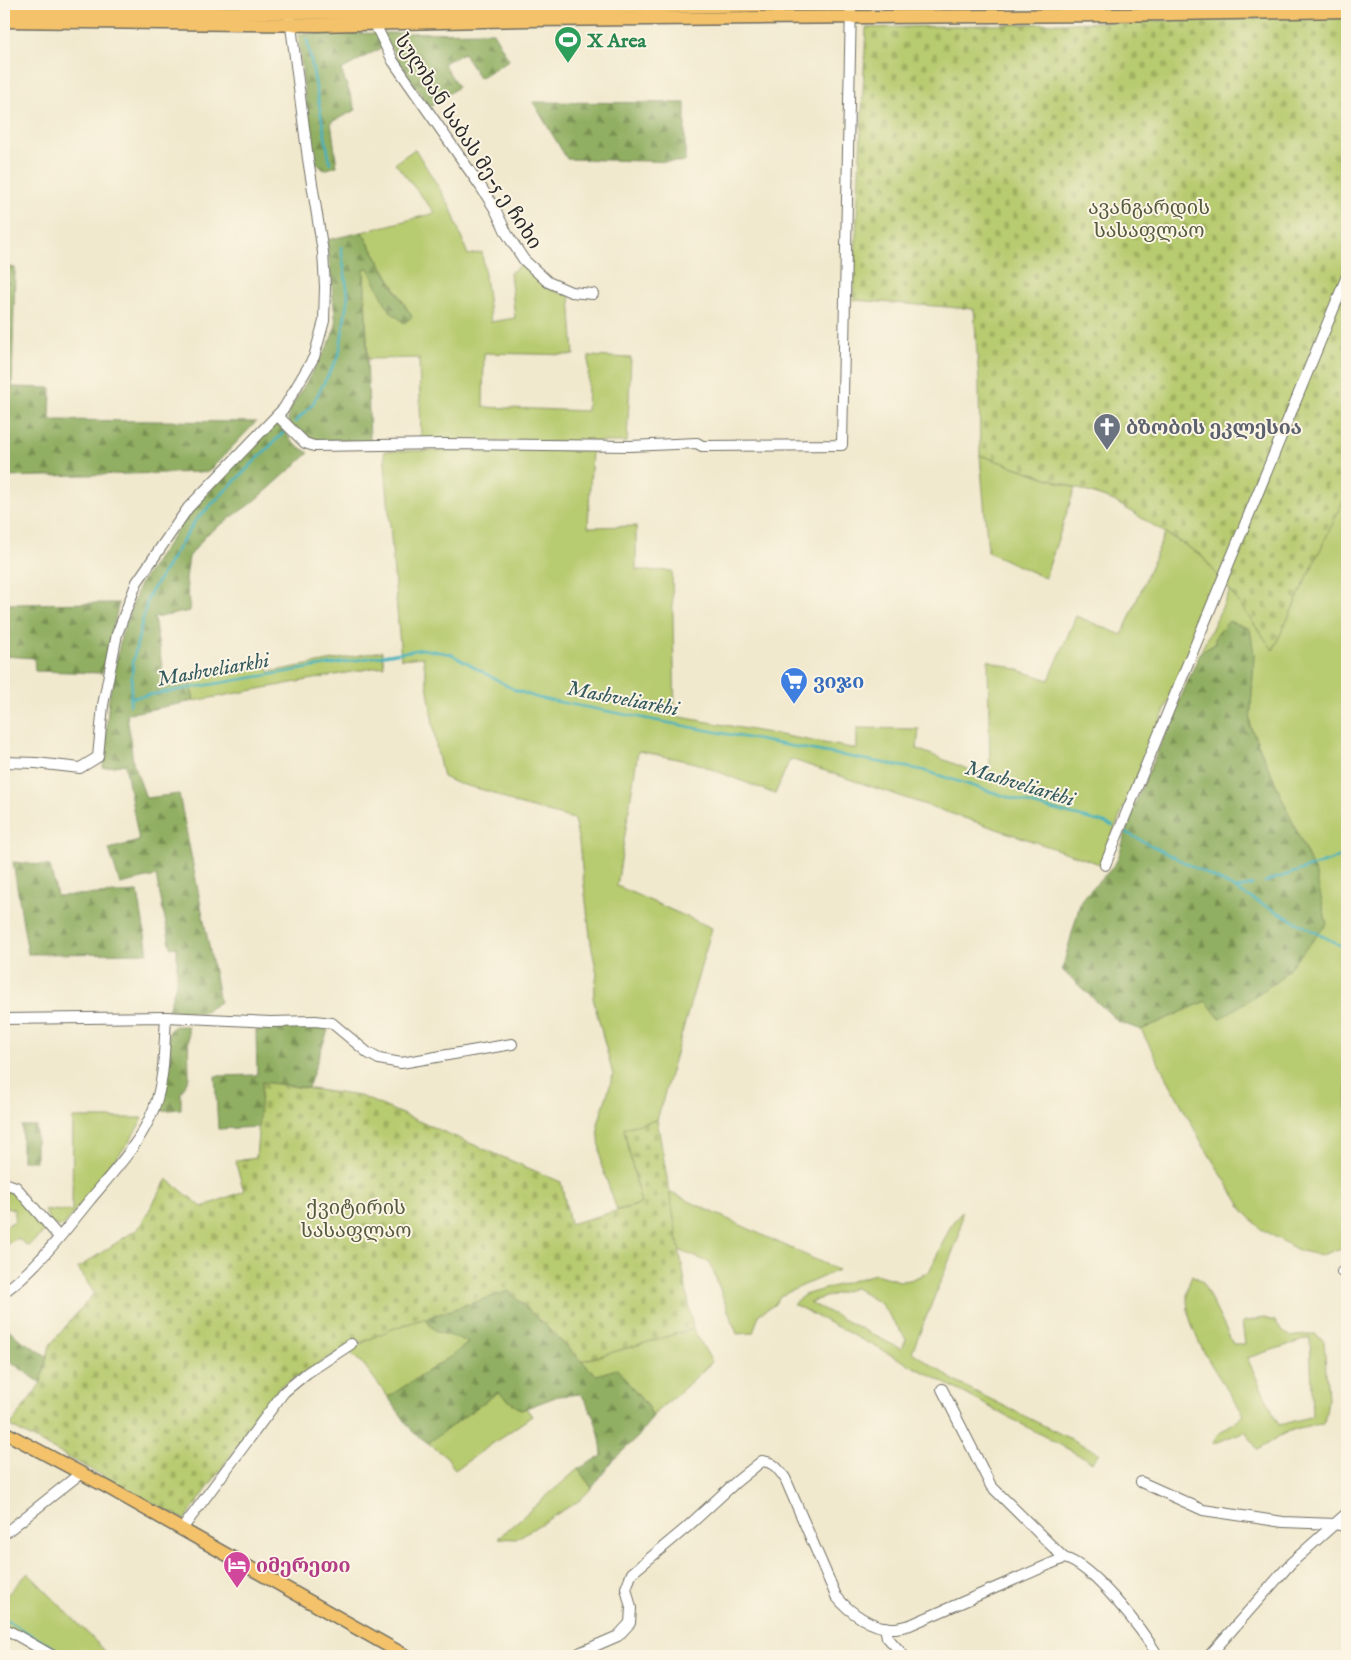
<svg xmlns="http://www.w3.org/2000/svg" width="1351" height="1660" viewBox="0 0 1351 1660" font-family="'IM FELL English','Noto Serif Georgian',serif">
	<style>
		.green { fill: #b7cb6f; stroke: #717b4d; fill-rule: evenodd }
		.forest { fill: url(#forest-firs); stroke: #5e6d46 }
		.cemetery { fill: url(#cemetery-stones); stroke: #717b4d }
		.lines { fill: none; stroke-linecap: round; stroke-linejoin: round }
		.stream { stroke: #43b2be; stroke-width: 2.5 }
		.minor-casing { stroke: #706e64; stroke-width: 12 }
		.major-casing { stroke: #706e64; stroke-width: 15 }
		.minor { stroke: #fff; stroke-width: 10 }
		.major { stroke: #f3c26a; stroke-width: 12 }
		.labels { text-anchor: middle; stroke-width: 4; stroke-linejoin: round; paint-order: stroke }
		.leisure-label { font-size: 20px; font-weight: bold; fill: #27864d; stroke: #fcf5e5; text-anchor: start }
		.street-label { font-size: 20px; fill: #2b2b2b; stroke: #fcf5e5 }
		.park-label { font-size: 20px; fill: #555b3f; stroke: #fcf5e5 }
		.worship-label { font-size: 20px; font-weight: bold; fill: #5b616d; stroke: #fcf5e5; text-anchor: start }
		.shop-label { font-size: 20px; font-weight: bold; fill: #366cbe; stroke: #fcf5e5; text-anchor: start }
		.hotel-label { font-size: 20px; font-weight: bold; fill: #b23c85; stroke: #fcf5e5; text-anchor: start }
		.water-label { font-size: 21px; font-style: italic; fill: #335a5e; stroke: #fcf5e5 }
	</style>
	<defs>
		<pattern id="forest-firs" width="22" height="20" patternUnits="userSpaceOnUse" patternTransform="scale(1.25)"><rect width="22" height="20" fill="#91af62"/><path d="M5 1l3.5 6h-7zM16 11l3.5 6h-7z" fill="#778f51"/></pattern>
		<pattern id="cemetery-stones" width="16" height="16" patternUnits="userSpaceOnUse" patternTransform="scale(1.25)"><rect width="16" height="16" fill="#b7cb6f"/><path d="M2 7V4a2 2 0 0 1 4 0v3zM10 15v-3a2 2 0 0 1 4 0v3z" fill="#9eae60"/></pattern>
	</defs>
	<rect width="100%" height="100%" fill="#fcf5e5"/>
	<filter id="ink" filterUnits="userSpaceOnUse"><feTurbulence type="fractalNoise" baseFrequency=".02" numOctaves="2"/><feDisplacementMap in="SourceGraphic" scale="10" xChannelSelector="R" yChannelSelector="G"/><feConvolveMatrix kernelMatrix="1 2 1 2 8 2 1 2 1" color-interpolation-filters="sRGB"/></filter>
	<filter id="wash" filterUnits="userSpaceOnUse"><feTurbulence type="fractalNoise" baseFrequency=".0096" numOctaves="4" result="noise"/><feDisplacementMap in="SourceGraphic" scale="20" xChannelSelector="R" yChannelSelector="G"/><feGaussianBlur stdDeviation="1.12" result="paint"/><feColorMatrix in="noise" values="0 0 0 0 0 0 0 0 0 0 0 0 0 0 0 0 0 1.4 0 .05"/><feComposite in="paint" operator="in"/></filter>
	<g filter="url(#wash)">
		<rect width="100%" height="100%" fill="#f1e9ce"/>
		<g class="green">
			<polygon points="415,149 450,206 468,255 482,252 491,322 515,318 510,273 522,264 545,288 570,296 574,355 484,353 483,407 587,411 589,356 631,358 627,442 421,441 419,358 368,359 364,269 368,267 389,310 412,317 362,232 435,213 395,163"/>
			<polygon points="592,450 588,527 636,526 636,570 672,571 675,716 857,749 857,728 919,729 917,749 980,774 990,774 988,660 1049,680 1076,616 1122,635 1165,533 1201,555 1220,579 1100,864 790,759 775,794 696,763 638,751 617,886 712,928 657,1120 624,1128 641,1204 617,1210 601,1164 598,1124 613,1075 593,998 597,974 591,944 579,843 574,819 514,803 491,792 456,783 443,777 437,751 423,657 401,659 384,451"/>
			<polygon points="980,455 1075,488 1045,578 988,552"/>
			<polygon points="1346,493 1347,493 1347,1229 1344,1247 1322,1255 1300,1251 1261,1229 1244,1211 1203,1145 1141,1030 1206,1001 1220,1019 1316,875 1250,726 1254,654 1215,644 1200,653 1230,591 1273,650"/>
			<polygon points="382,651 384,666 194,701 190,680 267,665 269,672"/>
			<polygon points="73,1118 143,1118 129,1142 65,1224 61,1227 51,1223 44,1210 72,1211"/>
			<polygon points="4,1192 12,1192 25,1205 45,1231 28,1246 17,1238 4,1246 4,1227 15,1221 14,1209 4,1208"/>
			<polygon points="669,1192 838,1270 780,1296 774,1305 759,1314 753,1333 737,1334 710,1263 679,1250"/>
			<path d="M962,1212l-3,24 -47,116 46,31 141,70 -7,9 -147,-79 -152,-79 11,-9 71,-21 25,7 10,-1 19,-8 23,-49zM855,1288l26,16 25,35 -5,10 -92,-47z"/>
			<path d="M1192,1275l10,6 31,63h12l-3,-22 22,-4 11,3c12,20 19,15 40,13l9,7 4,59 -4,24c-31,3 -40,8 -66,26l-13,-19 -32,13 5,-10 26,-19c-22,-36 -73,-96 -52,-140zM1310,1338l3,78 -34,9 -32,-67z"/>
			<path d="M426,1318c9,19 16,13 31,18 4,2 8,5 11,7l-18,14 -62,40 -24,-32 -15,-13c23,-17 49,-26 77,-34z"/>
			<polygon points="693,1329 712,1362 680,1392 657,1411 653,1416 647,1406 617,1370 596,1375 582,1361"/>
			<polygon points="498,1392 521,1410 526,1408 532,1416 455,1470 447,1457 428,1443"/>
			<polygon points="578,1469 592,1488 580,1500 516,1539 498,1538"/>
			<polygon points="28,1573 110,1656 56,1656 4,1626 4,1598"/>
		</g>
		<g class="forest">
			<polygon points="493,32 509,60 479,78 464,53 443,63 458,87 430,107 400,64 391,47 379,49 341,70 356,110 331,122 337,166 324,170 312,159 298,34"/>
			<polygon points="533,102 685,103 685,162 567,159"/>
			<polygon points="362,232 397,293 412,317 404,323 389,310 368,268 364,269 370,442 318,440 299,434 288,421 289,411 329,344 336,325 327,240"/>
			<polygon points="4,266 15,268 12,387 51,388 50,420 256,422 208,472 4,477"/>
			<polygon points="276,421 295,445 309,453 256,500 206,535 189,557 186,579 190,611 154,618 165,684 190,680 194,701 127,714 133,762 146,798 179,794 220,1002 202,1013 168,1010 177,980 177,947 171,948 156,876 120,884 109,849 139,841 125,764 103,768 109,698 121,637 140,584 191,510"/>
			<polygon points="119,603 102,673 35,671 34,658 4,656 4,604"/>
			<polygon points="1229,621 1250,629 1254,654 1250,726 1316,875 1327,924 1279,980 1220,1019 1206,1001 1141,1030 1119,1022 1062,970 1081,900 1112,868 1118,859 1133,808 1200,653 1215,644 1215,637"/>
			<polygon points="13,862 50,866 57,896 138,892 148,953 28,954"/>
			<polygon points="175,1026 188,1026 189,1077 181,1093 181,1109 159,1111 166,1083 169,1031"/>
			<polygon points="317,1026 328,1030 308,1088 262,1082 259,1127 218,1129 215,1076 257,1075 256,1030"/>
			<rect x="22" y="1126" width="14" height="35"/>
			<path d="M509,1291l87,84 21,-6 30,37 6,10 -15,21 -24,22 -22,29 -14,-19 24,-13c-1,-24 -8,-42 -21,-62l-23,2 -37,14 -23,-18 -70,51 -15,-11 -25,-35 62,-40 18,-14c-17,-11 -32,-4 -42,-25z"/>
			<polygon points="4,1324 18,1338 47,1356 41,1383 4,1357"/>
		</g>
		<g class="cemetery">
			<polygon points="1347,16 1347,493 1273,650 1230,591 1201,555 1114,501 980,455 979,382 974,309 853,300 866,28"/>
			<polygon points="262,1082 360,1096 561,1182 570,1224 641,1204 624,1128 657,1120 693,1329 582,1361 509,1291 392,1329 333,1355 279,1387 185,1520 10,1426 41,1383 50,1345 94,1293 78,1268 139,1228 167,1179 202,1207 244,1191 235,1161 256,1158"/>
		</g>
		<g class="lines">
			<g class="stream">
				<polyline points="307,39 330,163"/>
				<polyline points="295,422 312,405 339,355 348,295 341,247"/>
				<polyline points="131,698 422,649 451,654 515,690 538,698 790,746 922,770 1030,804 1105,823 1113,826"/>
				<polyline points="130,705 133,661 148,597 195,521 283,433"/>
				<polyline points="1127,833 1236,889 1252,885"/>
				<polyline points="1265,882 1347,855"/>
				<polyline points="1236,890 1347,949"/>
				<polyline points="4,1619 68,1656"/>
			</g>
		</g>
	</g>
	<g filter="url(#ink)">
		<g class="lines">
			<defs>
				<g id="minor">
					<polyline points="363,4 375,24 393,61 481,187 495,209 507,234 524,260 548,282 571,292 593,294"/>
					<polyline points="1073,16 1073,4"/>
					<polyline points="278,416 305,443 314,446 445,444 630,446 697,443 702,446 707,446 842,445 851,4"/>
					<polyline points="4,762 36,763 80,768 98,757 103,705 117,634 137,582 188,508 284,408 314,357 324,321 325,287 323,252 308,159 290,18"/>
					<polyline points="1105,865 1347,276"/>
					<polyline points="4,1019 166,1017 271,1022 315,1021 332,1023 368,1053 379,1059 401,1063 512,1044"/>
					<polyline points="4,1183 16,1187 59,1237"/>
					<polyline points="1342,1272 1347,1273"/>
					<path d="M4,1292c34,-25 59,-59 85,-91 24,-29 52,-58 65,-93 11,-29 10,-61 12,-91"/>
					<path d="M942,1389l49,97 73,72c29,7 79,73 94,98"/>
					<polyline points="1141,1482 1203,1510 1283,1522 1335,1524 1347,1527"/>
					<polyline points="182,1529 284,1392 307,1373 351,1344"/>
					<polyline points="4,1534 81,1473"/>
					<polyline points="885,1627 887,1637 904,1656"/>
					<polyline points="4,1628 53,1656"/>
					<path d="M575,1656l6,-4 37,-16 12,-13 1,-15 -5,-20 6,-15 54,-45 50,-46 26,-21c12,1 16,8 23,17l51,118c13,16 36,33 58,32 5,0 11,-2 16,-3l154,-67"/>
					<polyline points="1209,1656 1291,1563 1347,1513"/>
				</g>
				<g id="major">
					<polyline points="929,4 939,4"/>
					<polyline points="4,11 347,13 828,4"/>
					<polyline points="4,21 317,25 528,20 1109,15 1347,11"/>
					<polyline points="4,1432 107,1487 406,1656"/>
				</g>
			</defs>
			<use href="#minor" class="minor-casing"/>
			<use href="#major" class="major-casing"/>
			<use href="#minor" class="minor"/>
			<use href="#major" class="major"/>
		</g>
	</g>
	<defs>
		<symbol id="stadium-pin" viewBox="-11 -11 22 30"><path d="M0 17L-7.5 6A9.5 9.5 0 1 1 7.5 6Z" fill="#2e9e5b" stroke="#fcf5e5"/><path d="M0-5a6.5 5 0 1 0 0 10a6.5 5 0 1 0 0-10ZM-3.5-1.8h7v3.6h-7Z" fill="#fff"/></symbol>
		<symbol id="church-pin" viewBox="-11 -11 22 30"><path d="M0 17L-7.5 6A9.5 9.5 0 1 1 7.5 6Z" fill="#6b7280" stroke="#fcf5e5"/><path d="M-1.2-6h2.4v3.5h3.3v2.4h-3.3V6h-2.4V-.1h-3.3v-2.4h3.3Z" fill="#fff"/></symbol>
		<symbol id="supermarket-pin" viewBox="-11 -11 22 30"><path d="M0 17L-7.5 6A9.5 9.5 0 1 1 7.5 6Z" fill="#3f7fe0" stroke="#fcf5e5"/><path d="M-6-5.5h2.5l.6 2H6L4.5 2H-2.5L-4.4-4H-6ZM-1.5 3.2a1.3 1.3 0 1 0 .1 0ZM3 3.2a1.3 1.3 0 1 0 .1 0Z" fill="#fff"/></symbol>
		<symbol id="hotel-pin" viewBox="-11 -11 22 30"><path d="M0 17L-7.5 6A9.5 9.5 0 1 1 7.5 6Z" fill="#d1479c" stroke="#fcf5e5"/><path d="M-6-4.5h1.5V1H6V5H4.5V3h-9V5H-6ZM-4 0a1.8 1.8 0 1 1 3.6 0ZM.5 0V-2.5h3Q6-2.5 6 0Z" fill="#fff"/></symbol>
	</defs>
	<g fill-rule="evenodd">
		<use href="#stadium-pin" x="552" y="24" width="32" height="43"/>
		<use href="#church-pin" x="1091" y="411" width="32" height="43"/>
		<use href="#supermarket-pin" x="778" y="665" width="32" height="43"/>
		<use href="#hotel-pin" x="221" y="1549" width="32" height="43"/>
	</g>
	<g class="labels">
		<g class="leisure-label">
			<text x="587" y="47">X Area</text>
		</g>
		<g class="street-label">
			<text transform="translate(469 141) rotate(57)" y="7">სულხან საბას მე-5 ე ჩიხი</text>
		</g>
		<g class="park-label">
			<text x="1149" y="214">ავანგარდის<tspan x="1149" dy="23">სასაფლაო</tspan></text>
			<text x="356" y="1214">ქვიტირის<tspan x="356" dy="23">სასაფლაო</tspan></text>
		</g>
		<g class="worship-label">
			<text x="1126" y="434">ბზობის ეკლესია</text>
		</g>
		<g class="shop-label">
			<text x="813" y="688">ვიჯი</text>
		</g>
		<g class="hotel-label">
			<text x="256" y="1572">იმერეთი</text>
		</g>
		<g class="water-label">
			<text transform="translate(213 669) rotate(-10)" y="7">Mashveliarkhi</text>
			<text transform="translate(623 698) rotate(11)" y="7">Mashveliarkhi</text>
			<text transform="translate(1020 783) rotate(17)" y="7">Mashveliarkhi</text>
		</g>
	</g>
	<rect width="1351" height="1660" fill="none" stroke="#fcf5e5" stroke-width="20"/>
</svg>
